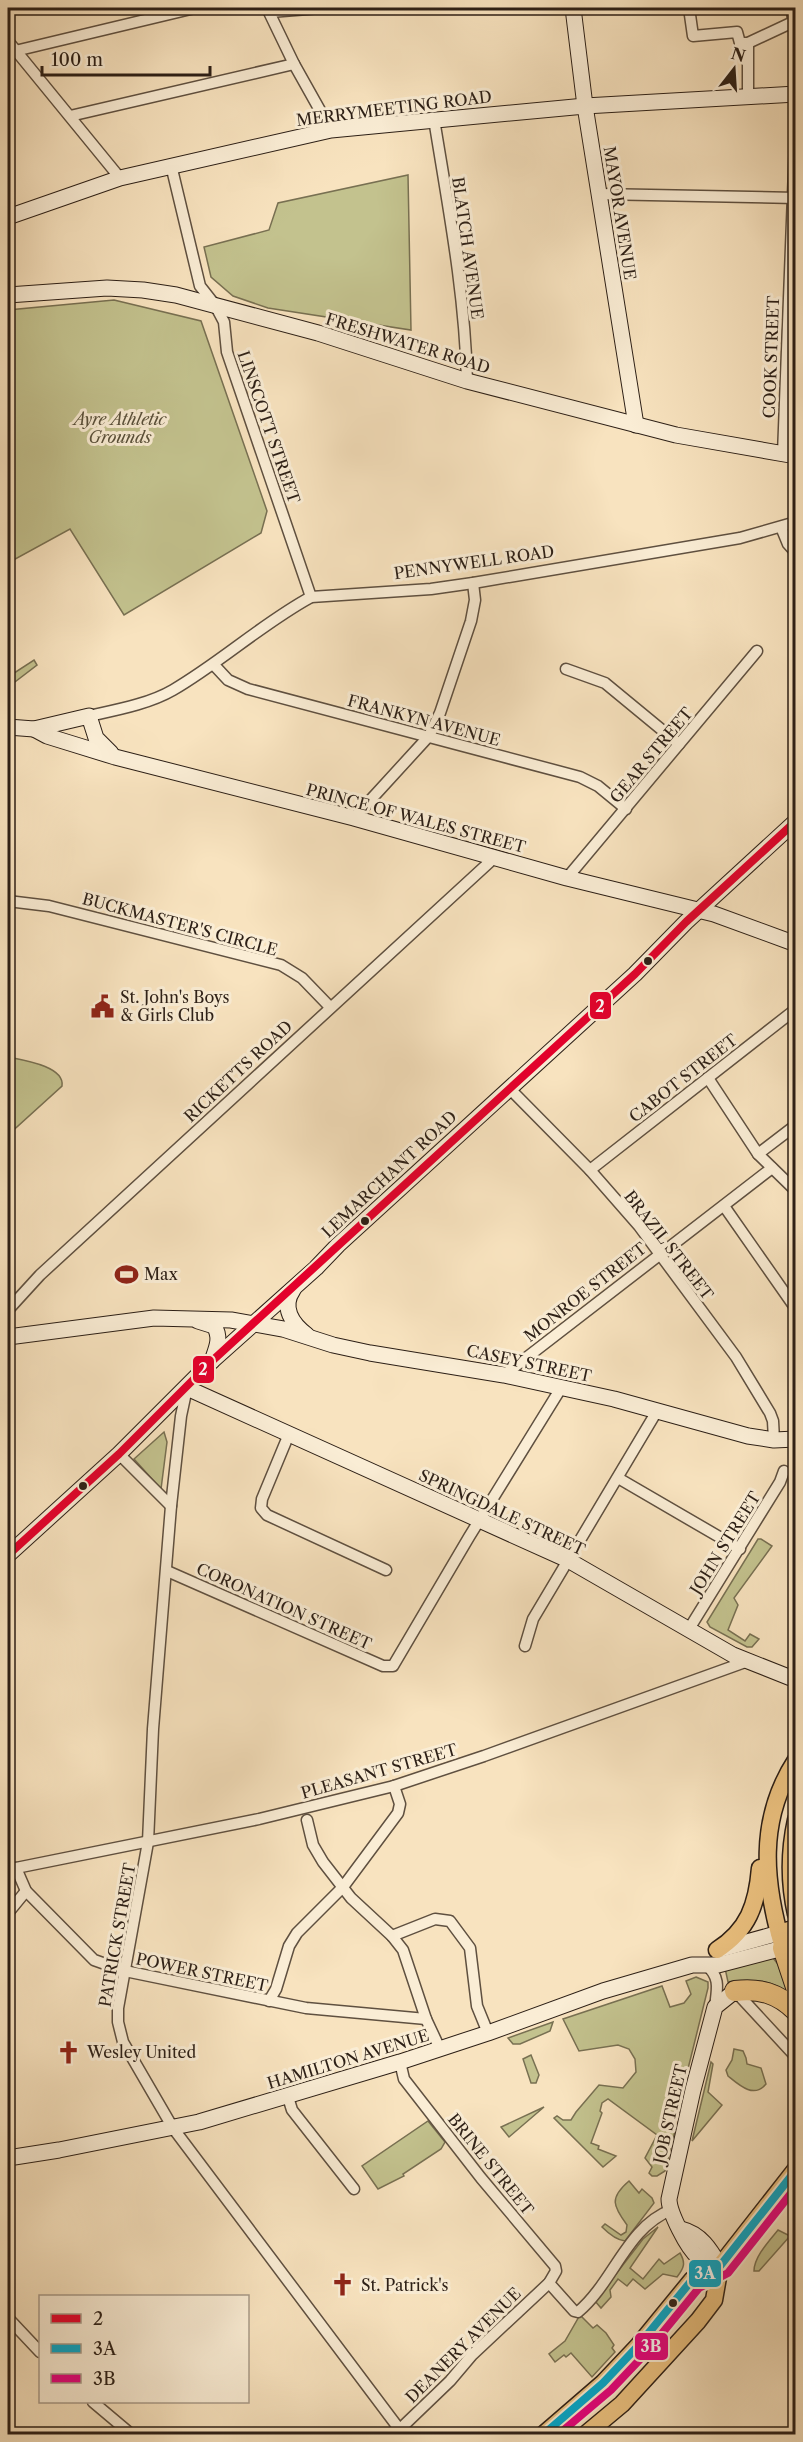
<svg xmlns="http://www.w3.org/2000/svg" width="803" height="2442" viewBox="0 0 803 2442" font-family="'Libre Caslon Text',serif">
	<style>
		.green { fill: #c3c28e; stroke: #787052; stroke-width: 1.5 }
		.lines { fill: none; stroke-linecap: round; stroke-linejoin: round }
		.street-casing { stroke: #5f5040; stroke-width: 13 }
		.secondary-casing { stroke: #2c1f16; stroke-width: 17 }
		.primary-casing { stroke: #2c1f16; stroke-width: 19 }
		.highway-casing { stroke: #2c1f16; stroke-width: 22 }
		.street { stroke: #faedd5; stroke-width: 10 }
		.secondary { stroke: #faedd5; stroke-width: 15 }
		.primary { stroke: #ecc280; stroke-width: 16 }
		.highway { stroke: #ecc280; stroke-width: 20 }
		.bus-1-casing { stroke: #faedd5; stroke-width: 12 }
		.bus-2-casing { stroke: #faedd5; stroke-width: 12 }
		.bus-3-casing { stroke: #faedd5; stroke-width: 12 }
		.bus-1 { stroke: #e4002b; stroke-width: 8 }
		.bus-2 { stroke: #00a9ce; stroke-width: 8 }
		.bus-3 { stroke: #e5007d; stroke-width: 8 }
		.bus-dot { fill: #2c1f16; stroke: #faedd5; stroke-width: 2 }
		.labels { text-anchor: middle; stroke-width: 6; stroke-linejoin: round; paint-order: stroke }
		.street-label { font-size: 16px; fill: #2c1f16; stroke: #faedd5 }
		.park-label { font-size: 16px; font-style: italic; fill: #59503a; stroke: #faedd5 }
		.poi-label { font-size: 16px; fill: #2c1f16; stroke: #faedd5; text-anchor: start }
		.line-badge { stroke: #faedd5; stroke-width: 2 }
		.badge-label { font-size: 16px; text-anchor: middle; font-weight: bold; fill: #fff }
	</style>
	<rect width="100%" height="100%" fill="#f8e3bf"/>
	<filter id="stains"><feTurbulence type="fractalNoise" baseFrequency=".00333" numOctaves="4"/><feColorMatrix values="0 0 0 0 .2 0 0 0 0 .09 0 0 0 0 .02 0 0 0 .5 -.17"/></filter>
	<radialGradient id="worn" r=".72"><stop offset=".6" stop-color="#630" stop-opacity="0"/><stop offset="1" stop-color="#630" stop-opacity=".3"/></radialGradient>
	<g class="green">
		<polygon points="408,175 411,330 268,308 233,296 211,277 204,247 269,230 278,203"/>
		<polygon points="114,300 201,321 267,511 261,533 124,615 70,529 8,563 8,310"/>
		<polygon points="34,660 37,665 11,685 8,684 8,677"/>
		<path d="M8,1057c14,3 57,9 54,29l-54,49z"/>
		<polygon points="164,1432 167,1442 161,1489 134,1459"/>
		<polygon points="758,1539 761,1539 772,1546 734,1598 738,1605 728,1630 745,1641 750,1634 759,1639 752,1647 747,1647 710,1627 707,1622"/>
		<path d="M773,1958l8,10 8,26c-17,-16 -39,-14 -61,-12l-3,-14z"/>
		<polygon points="696,1977 708,1982 708,1988 682,2093 679,2113 664,2111 661,2122 676,2127 665,2171 657,2176 652,2176 649,2173 652,2167 645,2158 657,2135 608,2099 602,2103 600,2111 602,2113 591,2143 599,2146 598,2149 616,2156 603,2167 554,2118 557,2116 563,2120 571,2120 576,2112 599,2085 623,2088 636,2072 635,2059 629,2049 618,2045 579,2051 563,2019 662,1986 670,2007 684,2003 691,1994 686,1981"/>
		<polygon points="553,2022 550,2031 520,2044 513,2044 508,2038"/>
		<path d="M734,2049l9,2 3,7 1,6 14,4 5,16c-12,15 -27,1 -38,-8l-2,-6 6,-10z"/>
		<polygon points="531,2055 539,2075 536,2083 531,2083 523,2059"/>
		<polygon points="711,2062 713,2064 708,2092 722,2105 692,2141"/>
		<polygon points="544,2107 509,2137 501,2127"/>
		<polygon points="428,2121 445,2142 441,2149 403,2174 404,2176 378,2189 362,2166"/>
		<path d="M629,2181l10,12 3,-4 10,9 2,5 -29,38c-9,-1 -17,-8 -23,-14l3,-3 16,11 5,-3 1,-7c-14,-19 -18,-27 2,-44z"/>
		<path d="M658,2227l-28,41 13,11 16,-20 5,5 16,-11c6,10 4,15 -3,24l-14,-3 -18,15 -12,-10 -6,7 -9,-7 -8,11 1,7 -10,11 -6,-7 48,-62z"/>
		<path d="M778,2230l12,6 -31,35h-5c0,-14 15,-30 24,-41z"/>
		<polygon points="580,2315 593,2328 597,2325 606,2333 614,2345 612,2348 615,2352 592,2377 571,2353 566,2357 564,2355 555,2362 549,2354 565,2341"/>
	</g>
	<g class="lines">
		<defs>
			<g id="street">
				<polyline points="267,8 294,64 331,130"/>
				<polyline points="689,8 693,36 737,32 740,43 748,43 793,22 792,8"/>
				<polyline points="270,12 321,8"/>
				<polyline points="8,41 120,178"/>
				<polyline points="8,56 15,51 195,8"/>
				<polyline points="748,96 748,43"/>
				<polyline points="70,116 294,64"/>
				<path d="M434,119c14,87 31,174 33,262"/>
				<polyline points="171,165 200,286 215,305 224,322 227,352 311,597"/>
				<polyline points="599,194 796,198"/>
				<polyline points="783,454 796,117"/>
				<polyline points="781,527 788,544 796,553"/>
				<polyline points="214,665 228,680 248,689 580,777 598,786 626,809"/>
				<polyline points="566,669 605,683 679,744"/>
				<path d="M89,716c27,-6 60,-12 84,-26 48,-28 90,-67 138,-93l120,-8 42,-6 267,-45 56,-16"/>
				<polyline points="354,818 429,736 440,713 471,621 475,600 473,583"/>
				<polyline points="567,878 757,651"/>
				<polyline points="8,901 49,906 281,965 302,978 330,1007"/>
				<polyline points="708,1078 758,1154 796,1191"/>
				<polyline points="509,1088 590,1170 639,1226 736,1357 770,1413 773,1421 774,1440"/>
				<polyline points="758,1154 796,1125"/>
				<polyline points="590,1170 796,1009"/>
				<polyline points="724,1206 796,1309"/>
				<polyline points="8,1310 40,1275 494,858"/>
				<polyline points="504,1375 772,1168"/>
				<polyline points="187,1388 181,1416 171,1506 153,1729 148,1842 118,2008 118,2022 123,2042 173,2128 403,2434"/>
				<polyline points="289,1434 262,1499 261,1508 267,1515 386,1570"/>
				<polyline points="119,1454 171,1506"/>
				<polyline points="618,1478 740,1549"/>
				<polyline points="167,1571 383,1666 393,1666 469,1537 561,1388"/>
				<polyline points="689,1629 780,1482 784,1471"/>
				<polyline points="525,1646 533,1619 657,1411"/>
				<polyline points="307,1820 313,1845 323,1862 351,1898 392,1936 403,1950 426,2019 440,2049"/>
				<polyline points="8,1868 16,1868 259,1819 394,1786 484,1756 748,1661"/>
				<polyline points="16,1868 26,1891 94,1960 125,1971 306,2008 426,2019"/>
				<polyline points="8,1913 26,1891"/>
				<polyline points="392,1936 435,1919 450,1921 470,1948 477,2006 488,2033"/>
				<path d="M706,1965c15,12 11,25 9,42"/>
				<polyline points="735,1991 796,2057"/>
				<polyline points="269,2001 276,1989 289,1946 297,1933 343,1887 398,1813 400,1804 394,1786"/>
				<polyline points="288,2097 292,2110 354,2189"/>
				<path d="M549,2283l25,28 4,1c35,-29 49,-85 93,-102"/>
				<polyline points="8,2318 40,2352"/>
				<polyline points="93,2402 131,2434"/>
				<polyline points="399,2430 450,2381 472,2355 549,2283 556,2271 555,2266 481,2178 404,2079 400,2062"/>
			</g>
			<g id="secondary">
				<polyline points="573,8 585,106 636,425"/>
				<polyline points="8,217 120,178 331,130 585,106 796,94"/>
				<polyline points="8,295 107,288 143,290 176,295 318,333 467,381 676,435 796,456"/>
				<polyline points="8,727 34,729 89,716 96,738 111,753"/>
				<polyline points="34,729 47,736 115,757 354,818 567,878 714,914 796,944"/>
				<path d="M293,1290c-12,17 -1,34 14,45"/>
				<path d="M198,1321l16,5c8,12 2,23 -2,35"/>
				<polyline points="8,1337 154,1318 231,1320 283,1329 333,1345 370,1353 504,1375 614,1399 748,1436 774,1440 796,1439"/>
				<polyline points="187,1388 568,1560 733,1655 796,1680"/>
				<polyline points="8,1555 119,1454 212,1361 316,1268 338,1245 635,974 686,922 796,821"/>
				<polyline points="718,1950 779,1933"/>
				<polyline points="8,2158 59,2150 199,2122 400,2062 488,2033 603,1991 692,1965 718,1965 783,1948"/>
				<path d="M681,2229c20,5 29,20 39,37"/>
				<path d="M720,2266c-7,-3 -16,-5 -22,-9 -11,-9 -29,-45 -29,-58l24,-109 22,-83 20,-16"/>
			</g>
			<g id="primary">
				<path d="M796,1760c-39,60 -32,123 -13,188l13,-4"/>
				<path d="M796,1820c-7,32 -7,63 0,94"/>
				<polyline points="779,1933 796,1928"/>
				<path d="M717,1950c31,-20 40,-45 43,-82"/>
				<polyline points="544,2434 603,2383 638,2346 692,2280 720,2266 796,2169"/>
				<polyline points="586,2434 622,2404 698,2321 714,2300 720,2266"/>
			</g>
			<g id="highway">
				<polyline points="783,1948 796,1987"/>
				<path d="M735,1991c24,-3 43,2 61,20"/>
			</g>
		</defs>
		<use href="#street" class="street-casing"/>
		<use href="#secondary" class="secondary-casing"/>
		<use href="#primary" class="primary-casing"/>
		<use href="#highway" class="highway-casing"/>
		<use href="#street" class="street"/>
		<use href="#secondary" class="secondary"/>
		<use href="#primary" class="primary"/>
		<use href="#highway" class="highway"/>
		<defs>
			<polyline id="bus-1" points="8,1555 119,1454 212,1361 635,974 686,922 796,821"/>
			<polyline id="bus-2" points="544,2434 603,2383 638,2346 692,2280 720,2266 796,2170"/>
			<polyline id="bus-3" points="559,2434 611,2390 646,2353 699,2288 728,2273 796,2187"/>
		</defs>
		<use href="#bus-1" class="bus-1-casing"/>
		<use href="#bus-2" class="bus-2-casing"/>
		<use href="#bus-3" class="bus-3-casing"/>
		<use href="#bus-1" class="bus-1"/>
		<use href="#bus-2" class="bus-2"/>
		<use href="#bus-3" class="bus-3"/>
	</g>
	<defs>
		<symbol id="civic-bare" viewBox="-9 -9 18 18"><path d="M-.6-6.5H3V-4.5H.6V-3L4-1V1h2V6H-6V1h2V-1L-.6-3ZM-1.2 2.5V6h2.4V2.5Z" fill="#8f2418" stroke="#faedd5" stroke-width="2.5" paint-order="stroke"/></symbol>
		<symbol id="stadium-bare" viewBox="-9 -9 18 18"><path d="M0-5a6.5 5 0 1 0 0 10a6.5 5 0 1 0 0-10ZM-3.5-1.8h7v3.6h-7Z" fill="#8f2418" stroke="#faedd5" stroke-width="2.5" paint-order="stroke"/></symbol>
		<symbol id="church-bare" viewBox="-9 -9 18 18"><path d="M-1.2-6h2.4v3.5h3.3v2.4h-3.3V6h-2.4V-.1h-3.3v-2.4h3.3Z" fill="#8f2418" stroke="#faedd5" stroke-width="2.5" paint-order="stroke"/></symbol>
	</defs>
	<g fill-rule="evenodd">
		<use href="#civic-bare" x="86" y="990" width="33" height="33"/>
		<use href="#stadium-bare" x="110" y="1258" width="33" height="33"/>
		<use href="#church-bare" x="52" y="2036" width="33" height="33"/>
		<use href="#church-bare" x="326" y="2268" width="33" height="33"/>
	</g>
	<g class="bus-dot">
		<circle cx="648" cy="961" r="5"/>
		<circle cx="365" cy="1221" r="5"/>
		<circle cx="83" cy="1486" r="5"/>
		<circle cx="673" cy="2303" r="5"/>
	</g>
	<g class="labels">
		<g class="street-label">
			<text transform="translate(394 108) rotate(-7)" y="6">MERRYMEETING ROAD</text>
			<text transform="translate(620 213) rotate(81)" y="6">MAYOR AVENUE</text>
			<text transform="translate(468 248) rotate(82)" y="6">BLATCH AVENUE</text>
			<text transform="translate(408 343) rotate(17)" y="6">FRESHWATER ROAD</text>
			<text transform="translate(771 357) rotate(-88)" y="6">COOK STREET</text>
			<text transform="translate(269 427) rotate(71)" y="6">LINSCOTT STREET</text>
			<text transform="translate(474 562) rotate(-8)" y="6">PENNYWELL ROAD</text>
			<text transform="translate(424 720) rotate(15)" y="6">FRANKYN AVENUE</text>
			<text transform="translate(651 755) rotate(-50)" y="6">GEAR STREET</text>
			<text transform="translate(416 818) rotate(15)" y="6">PRINCE OF WALES STREET</text>
			<text transform="translate(180 924) rotate(15)" y="6">BUCKMASTER'S CIRCLE</text>
			<text transform="translate(238 1071) rotate(-43)" y="6">RICKETTS ROAD</text>
			<text transform="translate(683 1078) rotate(-38)" y="6">CABOT STREET</text>
			<text transform="translate(389 1174) rotate(-43)" y="6">LEMARCHANT ROAD</text>
			<text transform="translate(669 1245) rotate(52)" y="6">BRAZIL STREET</text>
			<text transform="translate(585 1292) rotate(-38)" y="6">MONROE STREET</text>
			<text transform="translate(529 1363) rotate(12)" y="6">CASEY STREET</text>
			<text transform="translate(502 1512) rotate(25)" y="6">SPRINGDALE STREET</text>
			<text transform="translate(725 1543) rotate(-58)" y="6">JOHN STREET</text>
			<text transform="translate(284 1606) rotate(24)" y="6">CORONATION STREET</text>
			<text transform="translate(379 1771) rotate(-16)" y="6">PLEASANT STREET</text>
			<text transform="translate(117 1935) rotate(-80)" y="6">PATRICK STREET</text>
			<text transform="translate(202 1972) rotate(12)" y="6">POWER STREET</text>
			<text transform="translate(348 2059) rotate(-17)" y="6">HAMILTON AVENUE</text>
			<text transform="translate(670 2114) rotate(-77)" y="6">JOB STREET</text>
			<text transform="translate(491 2164) rotate(51)" y="6">BRINE STREET</text>
			<text transform="translate(463 2345) rotate(-45)" y="6">DEANERY AVENUE</text>
		</g>
		<g class="park-label">
			<text x="120" y="425">Ayre Athletic<tspan x="120" dy="18">Grounds</tspan></text>
		</g>
		<g class="poi-label">
			<text x="120" y="1003">St. John's Boys<tspan x="120" dy="18">&amp; Girls Club</tspan></text>
			<text x="144" y="1280">Max</text>
			<text x="87" y="2058">Wesley United</text>
			<text x="361" y="2291">St. Patrick's</text>
		</g>
	</g>
	<g class="line-badge">
		<rect x="589" y="991" width="23" height="29" rx="6" fill="#e4002b"/>
		<rect x="192" y="1355" width="23" height="29" rx="6" fill="#e4002b"/>
		<rect x="688" y="2259" width="34" height="29" rx="6" fill="#00a9ce"/>
		<rect x="634" y="2332" width="35" height="29" rx="6" fill="#e5007d"/>
	</g>
	<g class="badge-label">
		<text x="600" y="1012">2</text>
		<text x="203" y="1375">2</text>
		<text x="705" y="2279">3A</text>
		<text x="651" y="2352">3B</text>
	</g>
	<rect width="803" height="2442" fill="none" stroke="#f8e3bf" stroke-width="30"/>
	<rect x="9" y="9" width="785" height="2424" fill="none" stroke="#2c1f16" stroke-width="3"/>
	<rect x="15" y="15" width="773" height="2412" fill="none" stroke="#2c1f16" stroke-width="1.5"/>
	<rect x="39" y="2295" width="210" height="108" fill="#faedd5" stroke="#a89b89" stroke-width="1.5"/>
	<rect x="51" y="2314" width="30" height="9" fill="#e4002b" stroke="#a89b89" stroke-width="1.5"/>
	<text x="93" y="2325" font-size="18" fill="#2c1f16">2</text>
	<rect x="51" y="2344" width="30" height="9" fill="#00a9ce" stroke="#a89b89" stroke-width="1.5"/>
	<text x="93" y="2355" font-size="18" fill="#2c1f16">3A</text>
	<rect x="51" y="2374" width="30" height="9" fill="#e5007d" stroke="#a89b89" stroke-width="1.5"/>
	<text x="93" y="2385" font-size="18" fill="#2c1f16">3B</text>
	<g transform="translate(734 69) rotate(17)" stroke="#faedd5" stroke-width="4.5" paint-order="stroke">
	<path d="M0-4.5L10 22L0 15L-10 22Z" fill="#2c1f16"/>
	<text y="-9" font-size="16" font-weight="bold" text-anchor="middle" fill="#2c1f16">N</text>
	</g>
	<path d="M42 66v9h168v-9" fill="none" stroke="#2c1f16" stroke-width="3"/>
	<text x="51" y="66" font-size="18" fill="#2c1f16" stroke="#faedd5" stroke-width="4.5" paint-order="stroke">100 m</text>
	<rect width="100%" height="100%" filter="url(#stains)"/>
	<rect width="100%" height="100%" fill="url(#worn)"/>
</svg>
